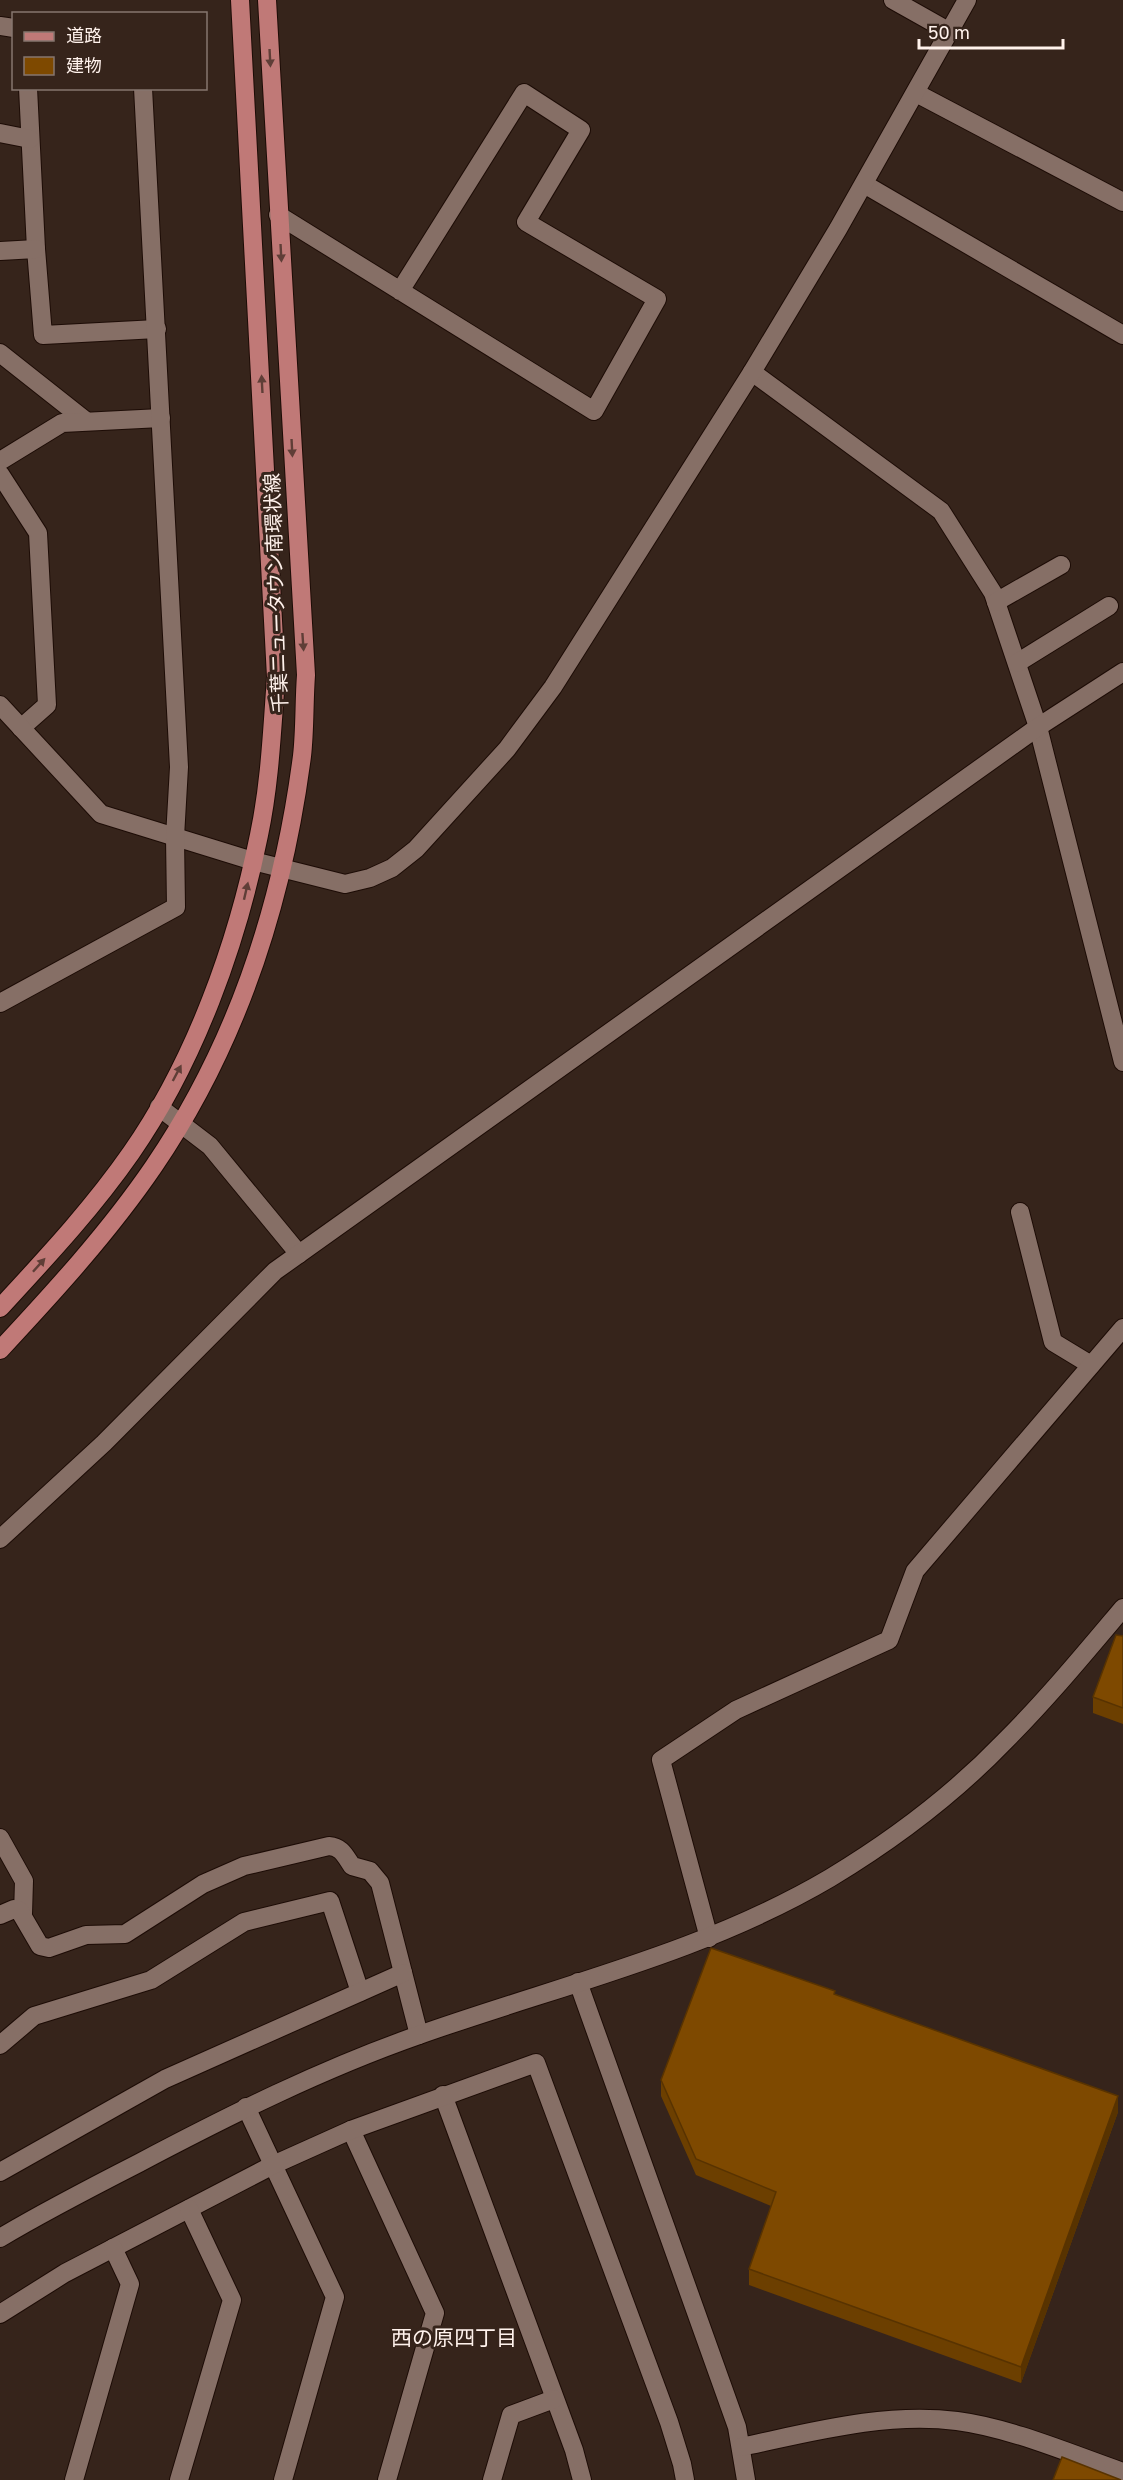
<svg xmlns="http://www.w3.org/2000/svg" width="1123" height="2480" viewBox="0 0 1123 2480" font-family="'Golos Text','Noto Sans JP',sans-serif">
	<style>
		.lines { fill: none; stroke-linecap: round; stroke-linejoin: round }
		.minor-casing { stroke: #1d0c06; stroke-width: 20 }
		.major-casing { stroke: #1d0c06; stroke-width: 20 }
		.minor { stroke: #866f66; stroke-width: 18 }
		.major { stroke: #c07977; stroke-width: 18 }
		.wall { fill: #6c3f00 }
		.shaded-wall { fill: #583300 }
		.building { fill: #7e4900; stroke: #583300; stroke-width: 1.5 }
		.oneway { fill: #5f3e37 }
		.labels { text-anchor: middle; stroke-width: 6; stroke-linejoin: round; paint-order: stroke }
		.street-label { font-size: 20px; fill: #fff2ec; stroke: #36241b }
		.neighbourhood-label { font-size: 21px; fill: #fff2ec; stroke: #36241b }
	</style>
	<rect width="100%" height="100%" fill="#36241b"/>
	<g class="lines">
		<defs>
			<g id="minor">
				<polyline points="893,0 950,32"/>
				<polyline points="0,26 14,28"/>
				<polyline points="28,88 36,249 43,335 157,329"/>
				<polyline points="916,93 1123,202"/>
				<polyline points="0,133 30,139"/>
				<polyline points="864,184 1123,335"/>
				<polyline points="278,215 594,411 657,299 526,222 581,130 524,93 400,291"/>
				<polyline points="0,251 36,249"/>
				<polyline points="0,353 86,421"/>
				<polyline points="752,372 941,511 993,593 1038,727 1123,1062"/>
				<polyline points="0,461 62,423 161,418"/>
				<polyline points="0,474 38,533 47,705 21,728"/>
				<polyline points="996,602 1061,565"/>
				<polyline points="1017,663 1109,606"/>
				<polyline points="0,705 101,814 253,861 345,884 370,878 392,868 416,849 507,749 553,687 752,372 838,229 967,0"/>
				<polyline points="0,1003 176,907 175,837 179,767 143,88"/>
				<polyline points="159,1107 210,1146 299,1254"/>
				<polyline points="1020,1212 1053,1342 1091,1365"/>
				<polyline points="0,1539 104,1443 275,1271 1038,727 1123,672"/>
				<polyline points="0,1838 24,1881 23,1914"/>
				<path d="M0,1915l14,-6 5,1 21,36 9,2 37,-13 39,-1 78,-50 41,-18 85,-20c13,1 16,10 23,20l18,5 10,12 39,152"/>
				<polyline points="709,1938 661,1760 736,1710 889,1640 915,1571 1123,1328"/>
				<polyline points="578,1982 737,2427 746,2480"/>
				<polyline points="0,2045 34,2016 151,1980 244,1922 330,1901 360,1992"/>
				<polyline points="443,2095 574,2450 582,2480"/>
				<polyline points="246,2107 335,2297 283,2480"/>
				<polyline points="351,2130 435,2313 387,2480"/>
				<polyline points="0,2172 165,2079 403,1973"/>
				<path d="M0,2238c45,-27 92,-51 139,-75 91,-48 183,-94 280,-128 138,-49 284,-82 411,-157 63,-38 124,-84 175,-137 42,-42 80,-88 118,-133"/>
				<polyline points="0,2314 65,2273 273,2165 351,2130 536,2063 669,2422 682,2464 685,2480"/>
				<path d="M741,2447c71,-15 143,-35 216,-26 54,7 114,33 166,51"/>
				<polyline points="74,2480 130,2284 113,2248"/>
				<polyline points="179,2480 232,2300 189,2209"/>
				<polyline points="492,2480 511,2415 554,2399"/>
			</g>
			<g id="major">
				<path d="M0,1308c46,-50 92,-99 131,-155 64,-92 106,-209 128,-318 11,-52 13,-105 17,-158l-36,-677"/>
				<path d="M0,1350c54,-58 109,-118 154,-184 83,-122 129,-264 148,-410 3,-26 2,-54 4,-81l-39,-675"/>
			</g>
		</defs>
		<use href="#minor" class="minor-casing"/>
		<use href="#major" class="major-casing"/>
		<use href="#minor" class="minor"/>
		<use href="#major" class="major"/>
	</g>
	<g class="wall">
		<polygon points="1123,1636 1123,1724 1093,1713 1093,1697"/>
		<polygon points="835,1994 1118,2112 1021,2383 749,2285 749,2269 771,2206 696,2175 661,2096 661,2080"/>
	</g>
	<polygon class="shaded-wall" points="1118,2096 1118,2112 1021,2383 1021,2367"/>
	<g class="building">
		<polygon points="1116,1635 1123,1636 1123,1708 1093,1697"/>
		<polygon points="711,1948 835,1991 834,1994 1118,2096 1021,2367 749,2269 776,2192 696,2159 661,2080"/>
		<polygon points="1062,2457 1121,2480 1053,2480"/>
	</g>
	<defs><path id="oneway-solid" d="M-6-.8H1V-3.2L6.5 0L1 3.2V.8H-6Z" transform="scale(1.5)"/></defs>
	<g class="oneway">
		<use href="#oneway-solid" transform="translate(270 58) rotate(87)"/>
		<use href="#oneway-solid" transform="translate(281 253) rotate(87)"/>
		<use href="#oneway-solid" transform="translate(262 384) rotate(-93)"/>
		<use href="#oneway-solid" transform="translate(292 448) rotate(87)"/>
		<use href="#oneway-solid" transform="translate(303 642) rotate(86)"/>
		<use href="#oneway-solid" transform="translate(246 891) rotate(-77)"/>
		<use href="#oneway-solid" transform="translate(177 1073) rotate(-62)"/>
		<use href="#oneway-solid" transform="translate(39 1265) rotate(-48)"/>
	</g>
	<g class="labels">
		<g class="street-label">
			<text transform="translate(276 593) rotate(-92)" y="7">千葉ニュータウン南環状線</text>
		</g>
		<g class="neighbourhood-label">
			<text x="454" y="2345">西の原四丁目</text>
		</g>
	</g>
	<rect x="12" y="12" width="195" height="78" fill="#36241b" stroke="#86766f" stroke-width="1.5"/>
	<rect x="24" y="32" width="30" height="9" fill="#c07977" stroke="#86766f" stroke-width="1.5"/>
	<text x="66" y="42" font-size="18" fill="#fff2ec">道路</text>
	<rect x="24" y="57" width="30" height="18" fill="#7e4900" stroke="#86766f" stroke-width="1.5"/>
	<text x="66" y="72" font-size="18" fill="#fff2ec">建物</text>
	<path d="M919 39v9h144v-9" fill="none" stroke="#fff2ec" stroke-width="3"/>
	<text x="928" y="39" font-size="18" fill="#fff2ec" stroke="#36241b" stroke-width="4.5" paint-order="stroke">50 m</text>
</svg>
